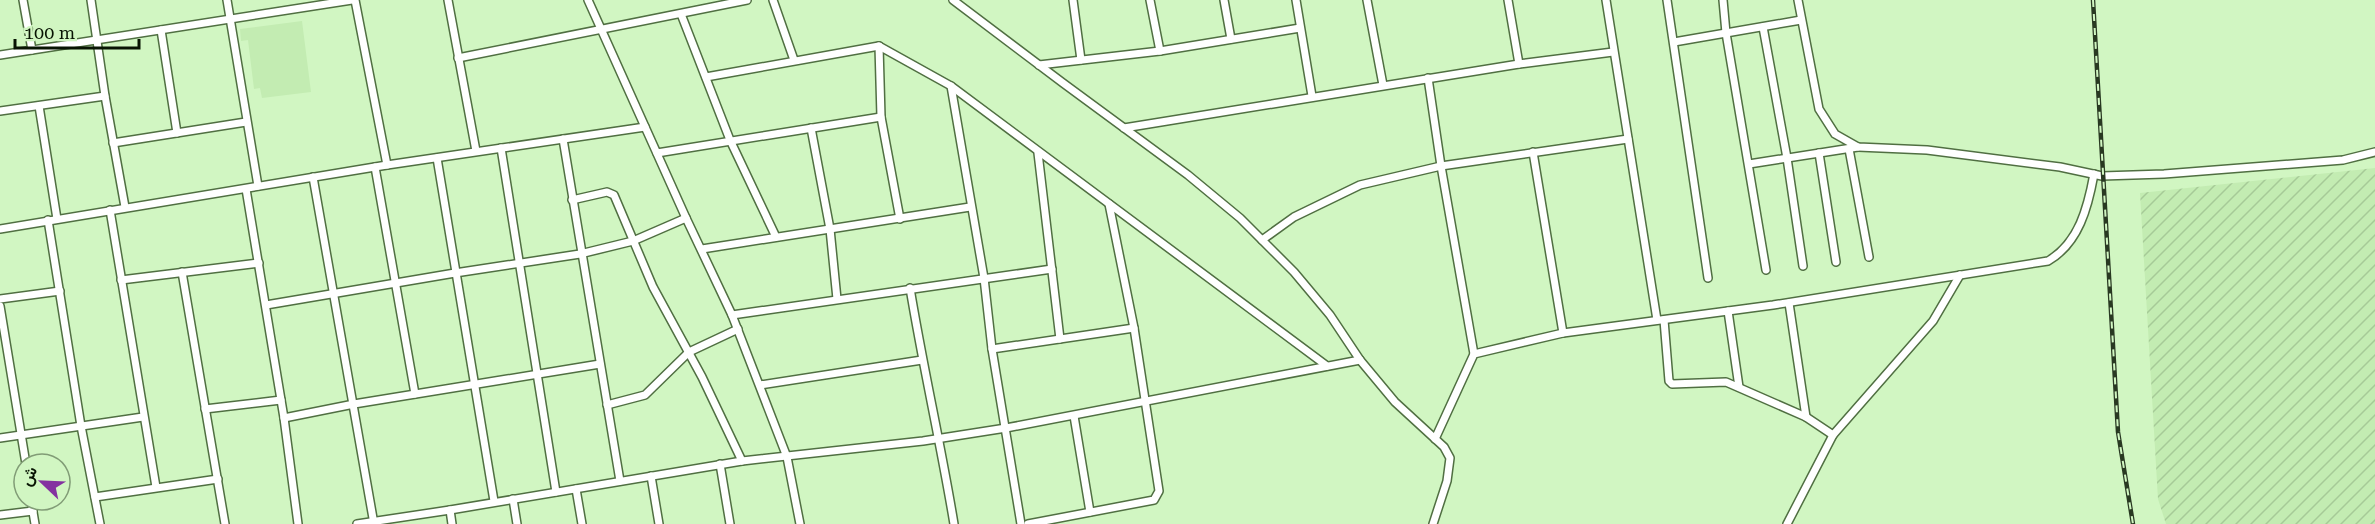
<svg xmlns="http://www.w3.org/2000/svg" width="2375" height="524" viewBox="0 0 2375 524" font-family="'Roboto Serif',Vazirmatn,serif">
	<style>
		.built { fill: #c3ecb2 }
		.industrial { fill: url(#industrial-furrows) }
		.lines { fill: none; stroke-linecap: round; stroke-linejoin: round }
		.street-casing { stroke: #506f42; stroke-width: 10 }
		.street { stroke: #fff; stroke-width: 7 }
		.rail-casing { stroke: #293922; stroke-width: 4.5 }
		.rail { stroke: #d1f6c2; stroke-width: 2; stroke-dasharray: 7; stroke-linecap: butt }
	</style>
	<defs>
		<pattern id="industrial-furrows" width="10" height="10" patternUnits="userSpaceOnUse" patternTransform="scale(1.5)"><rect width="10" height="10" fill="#c3ecb2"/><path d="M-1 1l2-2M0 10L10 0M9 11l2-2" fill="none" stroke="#a6ca97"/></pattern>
	</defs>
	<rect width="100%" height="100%" fill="#d1f6c2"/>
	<polygon class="built" points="302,21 311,92 262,98 260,88 254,89 248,40 241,41 240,29"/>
	<polygon class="industrial" points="2375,168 2375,524 2166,524 2158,499 2140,193"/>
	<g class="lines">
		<defs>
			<g id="street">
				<polyline points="23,0 32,50"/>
				<polyline points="91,0 105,96 125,207"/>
				<polyline points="227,0 258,186"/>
				<polyline points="355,0 387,165"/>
				<polyline points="448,0 476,151"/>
				<polyline points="588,0 686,218 732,315 787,457 800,524"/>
				<polyline points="773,0 794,60"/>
				<polyline points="953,0 1063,83 1188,175 1240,218 1294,272 1330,315 1360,360 1395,402 1444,447 1450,458 1447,481 1433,524"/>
				<polyline points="1073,0 1081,60"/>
				<polyline points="1150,0 1160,51"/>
				<polyline points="1224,0 1231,39"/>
				<polyline points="1296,0 1312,96"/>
				<polyline points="1367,0 1383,85"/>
				<polyline points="1508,0 1519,64"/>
				<polyline points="1606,0 1657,320"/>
				<polyline points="1667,0 1708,278"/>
				<polyline points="1723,0 1726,33 1766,270"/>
				<polyline points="1798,0 1819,109 1835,134 1858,147 1927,150 2060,167 2102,176 2164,174 2343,160 2375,152"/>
				<polyline points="681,14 730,140 776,237"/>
				<polyline points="1763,27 1787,158 1803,266"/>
				<polyline points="161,30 177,133"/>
				<polyline points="1674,42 1801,20"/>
				<polyline points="879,46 881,117 900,219"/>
				<polyline points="0,55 352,0"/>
				<polyline points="458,58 747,0"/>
				<polyline points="1039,65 1160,51 1300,28"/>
				<polyline points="706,77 879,46 951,86 1327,366"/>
				<polyline points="1428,78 1441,166 1474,354"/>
				<polyline points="951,86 984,278 992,349 1021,524"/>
				<polyline points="39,106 57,219"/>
				<polyline points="0,111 105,96"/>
				<polyline points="811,128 830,229 837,299"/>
				<polyline points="1124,128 1519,64 1613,52"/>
				<polyline points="563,139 620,481"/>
				<polyline points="113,143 246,122"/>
				<polyline points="501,148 556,492"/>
				<polyline points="1849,149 1869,257"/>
				<polyline points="1533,152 1563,333"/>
				<polyline points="657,153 881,117"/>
				<polyline points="1038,153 1060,339"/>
				<polyline points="1819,153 1836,262"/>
				<polyline points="437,158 494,501"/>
				<polyline points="1749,164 1858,147"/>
				<polyline points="375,167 415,394"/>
				<polyline points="313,177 374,524"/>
				<polyline points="246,189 284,418 298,524"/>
				<polyline points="572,200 607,192 614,195 653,287 702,377 742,461"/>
				<polyline points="110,210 156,487"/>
				<polyline points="48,220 81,426 100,524"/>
				<polyline points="0,229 387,165 645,127"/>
				<polyline points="1262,240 1294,217 1360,185 1441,166 1628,139"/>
				<polyline points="702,249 970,207"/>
				<polyline points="182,272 225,524"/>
				<polyline points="121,280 259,263"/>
				<path d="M910,288c13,79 31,157 44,236"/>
				<polyline points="0,299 60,291"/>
				<polyline points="1789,303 1806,417"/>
				<polyline points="266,305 455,273 580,254 633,241 686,218"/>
				<polyline points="0,306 26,464"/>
				<polyline points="1728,311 1739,387"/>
				<polyline points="732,315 1052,269"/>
				<polyline points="1664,320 1669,381 1672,384 1726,382 1806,417 1833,435"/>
				<polyline points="992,349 1134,328"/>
				<polyline points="760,385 922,360"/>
				<polyline points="607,405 645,395 689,352 738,329"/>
				<polyline points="205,409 281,400"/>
				<polyline points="1074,416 1090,512"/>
				<polyline points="284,418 354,404 600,364"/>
				<polyline points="0,438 143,417"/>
				<path d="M1435,439l39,-85 89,-21 210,-28 275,-44c31,-18 40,-54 46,-87"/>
				<polyline points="720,464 730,524"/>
				<polyline points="651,476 659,524"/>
				<polyline points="576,489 582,524"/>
				<polyline points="95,497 218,479"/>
				<polyline points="513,499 517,524"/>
				<polyline points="31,500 35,524"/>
				<polyline points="450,510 452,524"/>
				<polyline points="0,515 33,511"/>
				<polyline points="357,524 450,510 742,461 923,441 1006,428 1360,360"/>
				<polyline points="1028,524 1154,500 1159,491 1134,328 1109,204"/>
				<polyline points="1787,524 1833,435 1933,321 1960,275"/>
			</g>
		</defs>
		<use href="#street" class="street-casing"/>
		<use href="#street" class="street"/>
		<defs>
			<polyline id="rail" points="2093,0 2118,432 2133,524"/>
		</defs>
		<use href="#rail" class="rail-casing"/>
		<use href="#rail" class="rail"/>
	</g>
	<g transform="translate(42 482) rotate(293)"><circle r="28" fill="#d1f6c2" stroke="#819c76" stroke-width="1.5"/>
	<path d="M0-4.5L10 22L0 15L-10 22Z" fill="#8431a0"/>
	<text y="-9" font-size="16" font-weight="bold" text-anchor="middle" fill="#081403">ش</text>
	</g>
	<path d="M15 39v9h124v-9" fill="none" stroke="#081403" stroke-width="3"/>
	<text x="24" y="39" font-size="18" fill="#081403" stroke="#d1f6c2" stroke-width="4.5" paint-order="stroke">100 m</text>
</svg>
